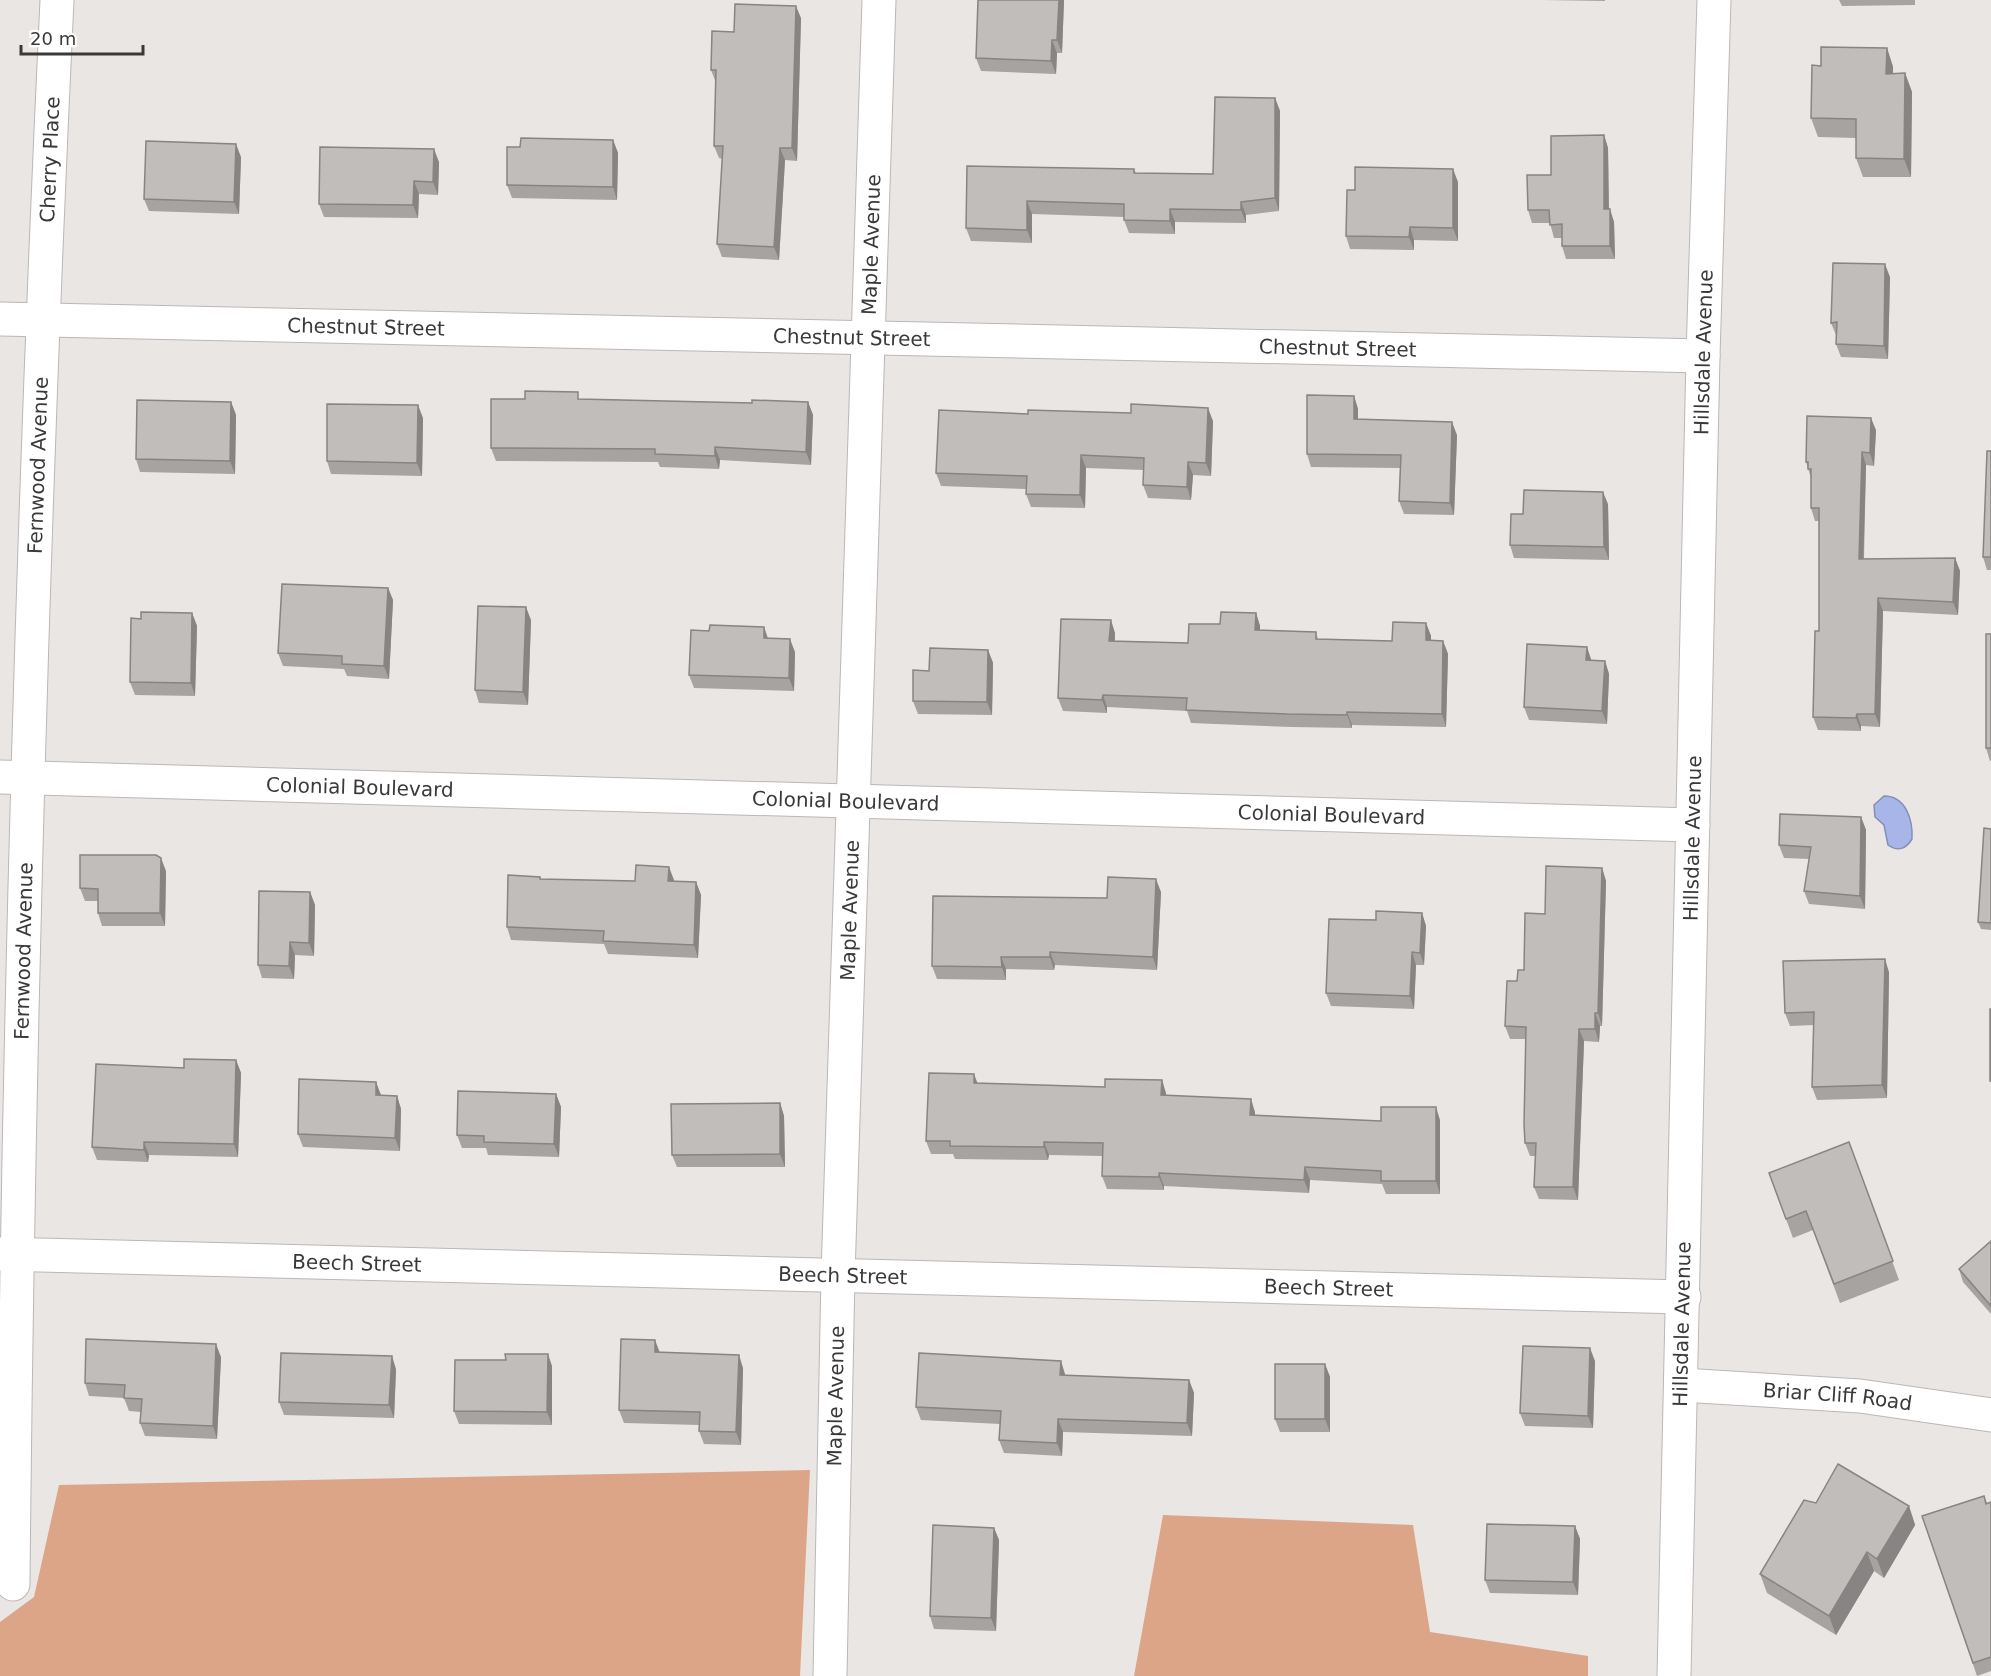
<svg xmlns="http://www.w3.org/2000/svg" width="1991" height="1676" viewBox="0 0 1991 1676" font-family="'DejaVu Sans',sans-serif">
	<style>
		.green { fill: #dda588 }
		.water { fill: #a7b5e9; stroke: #8690b4; stroke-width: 1.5 }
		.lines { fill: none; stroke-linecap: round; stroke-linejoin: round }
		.minor-casing { stroke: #bcb7b5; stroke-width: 35 }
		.tertiary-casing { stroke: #bcb7b5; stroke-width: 35 }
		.minor { stroke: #fff; stroke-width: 33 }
		.tertiary { stroke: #fff; stroke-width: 33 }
		.wall { fill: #a6a3a1 }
		.shaded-wall { fill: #878483 }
		.building { fill: #c1bdbb; stroke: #878483; stroke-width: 1.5 }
		.labels { text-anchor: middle; stroke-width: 4.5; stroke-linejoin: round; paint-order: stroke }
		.street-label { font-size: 20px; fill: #3a3838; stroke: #fff }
	</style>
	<rect width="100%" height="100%" fill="#eae6e3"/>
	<g class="green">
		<polygon points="810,1470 800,1676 0,1676 0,1622 34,1597 59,1485"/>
		<polygon points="1163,1515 1413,1525 1430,1632 1588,1656 1588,1676 1134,1676"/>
	</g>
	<path class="water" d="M1884,796c22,0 29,24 28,43 -6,10 -14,13 -24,6l-4,-20 -9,-8 -1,-12z"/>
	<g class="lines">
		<defs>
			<g id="minor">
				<path id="s1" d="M0,319l1703,37"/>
				<path id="s2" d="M0,777l1693,48"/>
				<path id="s3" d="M0,1254l1684,43"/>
				<path id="s4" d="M1682,1385l178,11 131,19"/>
				<path id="s5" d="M13,1584c5,-529 19,-1057 44,-1584"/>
				<path id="s6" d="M830,1676l8,-401 41,-1275"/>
			</g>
			<g id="tertiary">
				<path id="s7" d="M1674,1676l29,-1320 11,-356"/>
			</g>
		</defs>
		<use href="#minor" class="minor-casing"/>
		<use href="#tertiary" class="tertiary-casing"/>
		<use href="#minor" class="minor"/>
		<use href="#tertiary" class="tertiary"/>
	</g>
	<g class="wall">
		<polygon points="1064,0 1062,53 1057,53 1056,74 981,71 976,58"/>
		<polygon points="1542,0 1605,0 1605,1"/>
		<polygon points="1839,0 1915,0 1915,5 1842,6"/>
		<polygon points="801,18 797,161 785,160 779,260 722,257 717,244 723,159 719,158 714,146 716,83 711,70 734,32"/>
		<polygon points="1887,48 1893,67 1893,73 1905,73 1912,92 1911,177 1863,177 1856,158 1856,138 1818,137 1811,118 1821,66"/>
		<polygon points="1275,98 1280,111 1279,211 1246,215 1246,223 1175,222 1175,234 1129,233 1124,220 1124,217 1032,214 1032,243 971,241 966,228 967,166 1134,169 1136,173 1213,174"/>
		<polygon points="1604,135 1608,148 1609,209 1614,222 1615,259 1566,259 1562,246 1562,238 1554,238 1550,223 1532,223 1528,210 1551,175"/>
		<polygon points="613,140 618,153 617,200 512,198 507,185 520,147"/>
		<polygon points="241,157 239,214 149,211 144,199"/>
		<polygon points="439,162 438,195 419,194 418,218 324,217 319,204"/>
		<polygon points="1458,182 1458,241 1414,240 1414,250 1350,249 1346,236 1355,190"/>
		<polygon points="1890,277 1888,359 1841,357 1836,344 1837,335 1836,335 1831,323"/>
		<polygon points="1354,396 1358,409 1358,419 1457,435 1454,515 1404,514 1399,501 1400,468 1311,467 1307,454"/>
		<polygon points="581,399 752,403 808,402 813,415 811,465 720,460 719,469 660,467 658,462 496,461 491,448"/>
		<polygon points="231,402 236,415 235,474 140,472 136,459"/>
		<polygon points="423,418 422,476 331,474 327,461"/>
		<polygon points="1213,421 1211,476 1193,475 1191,500 1148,498 1143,485 1144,470 1086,468 1085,508 1031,507 1026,494 1026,489 941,486 936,473"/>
		<polygon points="1876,430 1874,466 1866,465 1864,559 1955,558 1960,571 1958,615 1883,611 1880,727 1861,726 1861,731 1818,730 1813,717 1819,631 1819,521 1815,521 1811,508 1811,478 1806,462"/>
		<polygon points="1991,451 1991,570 1987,570 1983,557"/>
		<polygon points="1608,504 1609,560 1514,558 1510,545 1523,514"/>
		<polygon points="388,588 393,600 389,679 347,676 344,669 283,666 278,653"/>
		<polygon points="192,613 197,626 195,696 135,695 130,682 141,619"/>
		<polygon points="1256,613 1260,626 1260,630 1316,632 1318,639 1392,641 1426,623 1431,636 1431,641 1443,641 1448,654 1446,727 1352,725 1352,728 1292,727 1191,723 1187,711 1107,707 1107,713 1063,711 1058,698 1115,633 1115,641 1188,643 1220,624"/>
		<polygon points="531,620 528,705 479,703 475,690"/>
		<polygon points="764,627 768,638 795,652 794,691 694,688 689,675 709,631"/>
		<polygon points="1991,634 1991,761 1990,761 1986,748"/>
		<polygon points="988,650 993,663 992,715 918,714 913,701 929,671"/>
		<polygon points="1605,661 1609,674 1607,724 1529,720 1524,707"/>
		<polygon points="1861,817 1866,830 1865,909 1809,904 1804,891 1809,859 1784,858 1779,845"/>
		<polygon points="1991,829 1991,930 1981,929 1978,922"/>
		<polygon points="1602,868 1606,881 1602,1026 1600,1026 1599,1042 1584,1041 1578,1200 1539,1199 1534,1187 1535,1156 1530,1156 1525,1143 1526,1039 1510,1039 1505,1026 1517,981 1524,970"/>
		<polygon points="166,871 165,926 102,926 98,913 98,901 85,901 80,888"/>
		<polygon points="540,877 541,879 635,881 674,880 674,881 696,882 701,895 698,958 608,954 604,944 511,940 507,927"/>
		<polygon points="310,892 315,905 314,956 295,955 294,979 262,978 258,965"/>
		<polygon points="1161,892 1157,970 1055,965 1054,970 1006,969 1006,980 937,979 932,966 1107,898"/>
		<polygon points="1422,913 1426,926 1424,965 1416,965 1414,1009 1331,1006 1326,993 1376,920"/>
		<polygon points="1889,972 1887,1098 1817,1100 1812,1087 1814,1025 1790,1026 1785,1013"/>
		<polygon points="236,1060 241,1073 238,1157 149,1155 148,1162 97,1160 92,1147 184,1068"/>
		<polygon points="1162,1080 1166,1096 1255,1112 1255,1115 1381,1121 1440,1120 1440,1194 1386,1194 1382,1184 1310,1180 1309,1193 1164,1186 1164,1190 1107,1189 1102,1176 1103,1156 1049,1155 1048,1160 955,1159 953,1154 931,1154 926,1141 977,1084 1105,1087"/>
		<polygon points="556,1094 561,1107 559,1157 488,1155 486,1148 462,1148 457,1135"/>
		<polygon points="397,1096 401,1109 400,1151 303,1147 298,1134"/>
		<polygon points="780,1103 784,1116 785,1167 677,1167 672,1155"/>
		<polygon points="1849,1142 1899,1280 1840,1303 1813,1230 1793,1238 1769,1173"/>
		<polygon points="1991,1241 1991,1314 1963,1282 1959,1269"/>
		<polygon points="660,1353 743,1368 741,1445 704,1444 699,1431 699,1425 624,1423 619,1410"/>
		<polygon points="221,1357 217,1439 145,1436 140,1423 141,1412 129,1411 124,1398 89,1396 85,1383"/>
		<polygon points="1595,1361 1593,1428 1525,1426 1520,1413"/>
		<polygon points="1325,1364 1330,1377 1330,1432 1280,1432 1275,1419"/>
		<polygon points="552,1366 552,1425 459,1424 454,1411"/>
		<polygon points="396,1369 394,1418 284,1415 279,1402"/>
		<polygon points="1065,1374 1065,1375 1189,1380 1194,1393 1192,1436 1063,1432 1062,1456 1004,1453 999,1440 1000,1424 921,1420 916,1407"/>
		<polygon points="1984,1496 1987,1503 1991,1502 1991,1671 1977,1676 1922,1516"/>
		<polygon points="1816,1503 1909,1506 1915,1525 1884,1578 1874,1571 1836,1635 1767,1593 1760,1574"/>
		<polygon points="1575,1526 1580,1539 1578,1595 1490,1593 1485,1580"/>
		<polygon points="994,1528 999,1540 996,1631 934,1629 930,1616"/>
	</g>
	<g class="shaded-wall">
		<polygon points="1059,0 1064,0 1062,53 1057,40"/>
		<polygon points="796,6 801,18 797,161 792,148"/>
		<polygon points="1052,40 1057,53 1056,74 1051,61"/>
		<polygon points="1887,48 1893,67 1893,92 1886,74"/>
		<polygon points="1905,73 1912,92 1911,177 1904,159"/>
		<polygon points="1275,98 1280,111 1279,211 1275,198"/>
		<polygon points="1604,135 1608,148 1609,222 1604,209"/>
		<polygon points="613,140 618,153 617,200 613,187"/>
		<polygon points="236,144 241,157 239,214 234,202"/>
		<polygon points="780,148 785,160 779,260 774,247"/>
		<polygon points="434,149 439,162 438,195 433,182"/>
		<polygon points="1453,169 1458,182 1458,241 1453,228"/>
		<polygon points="414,181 419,194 418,218 413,205"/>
		<polygon points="1027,201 1032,214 1032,243 1027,230"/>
		<polygon points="1241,202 1246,215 1246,223 1241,210"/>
		<polygon points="1170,209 1175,222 1175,234 1170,221"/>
		<polygon points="1610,209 1614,222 1615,259 1610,246"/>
		<polygon points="1410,227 1414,240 1414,250 1409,237"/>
		<polygon points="1885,264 1890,277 1888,359 1884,346"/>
		<polygon points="1354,396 1358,409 1358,432 1354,419"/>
		<polygon points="231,402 236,415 235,474 230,461"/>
		<polygon points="808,402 813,415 811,465 806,452"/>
		<polygon points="418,405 423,418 422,476 417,463"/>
		<polygon points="1208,408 1213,421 1211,476 1206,463"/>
		<polygon points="1871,418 1876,430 1874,466 1870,453"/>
		<polygon points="1452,422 1457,435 1454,515 1450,503"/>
		<polygon points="715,447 720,460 719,469 715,456"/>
		<polygon points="1862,452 1866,465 1863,571 1859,559"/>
		<polygon points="1081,455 1086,468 1085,508 1080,495"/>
		<polygon points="1188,462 1193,475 1191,500 1187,487"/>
		<polygon points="1603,492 1608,504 1609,560 1604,547"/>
		<polygon points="1955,558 1960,571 1958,615 1953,602"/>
		<polygon points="388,588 393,600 389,679 384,666"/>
		<polygon points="1878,598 1883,611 1880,727 1875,714"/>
		<polygon points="526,607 531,620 528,705 523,692"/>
		<polygon points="192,613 197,626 195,696 191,683"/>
		<polygon points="1256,613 1260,626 1260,643 1255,630"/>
		<polygon points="1111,620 1115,633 1114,654 1109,641"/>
		<polygon points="1426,623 1431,636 1431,653 1426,640"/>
		<polygon points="764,627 768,640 764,638"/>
		<polygon points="790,639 795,652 794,691 789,678"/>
		<polygon points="1443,641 1448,654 1446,727 1442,714"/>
		<polygon points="1587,647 1591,659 1591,673 1586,660"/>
		<polygon points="988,650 993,663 992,715 987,702"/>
		<polygon points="1605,661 1609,674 1607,724 1602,711"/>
		<polygon points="1103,695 1107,707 1107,713 1102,700"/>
		<polygon points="1347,712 1352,725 1352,728 1347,715"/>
		<polygon points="1857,714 1861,726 1861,731 1856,718"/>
		<polygon points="1861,817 1866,830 1865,909 1860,896"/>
		<polygon points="161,858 166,871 165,926 160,913"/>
		<polygon points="669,867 674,880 673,894 668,881"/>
		<polygon points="1602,868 1606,881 1602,1026 1598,1013"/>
		<polygon points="1156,879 1161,892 1157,970 1153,957"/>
		<polygon points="696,882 701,895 698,958 694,945"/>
		<polygon points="310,892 315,905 314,956 309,943"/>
		<polygon points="1422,913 1426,926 1424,965 1420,953"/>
		<polygon points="290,942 295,955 294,979 289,966"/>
		<polygon points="1050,952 1055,965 1054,970 1050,957"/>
		<polygon points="1412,952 1416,965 1414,1009 1410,996"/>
		<polygon points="1001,957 1006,969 1006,980 1002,967"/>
		<polygon points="1885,959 1889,972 1887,1098 1882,1085"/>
		<polygon points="1595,1013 1600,1026 1599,1042 1595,1029"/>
		<polygon points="1579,1029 1584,1041 1578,1200 1573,1187"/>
		<polygon points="236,1060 241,1073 238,1157 234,1144"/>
		<polygon points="974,1074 979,1087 974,1083"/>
		<polygon points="1162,1080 1166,1093 1166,1108 1161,1095"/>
		<polygon points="376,1082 381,1095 381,1108 376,1095"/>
		<polygon points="556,1094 561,1107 559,1157 554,1144"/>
		<polygon points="397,1096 401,1109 400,1151 395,1138"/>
		<polygon points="1251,1099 1255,1112 1254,1128 1250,1115"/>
		<polygon points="780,1103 784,1116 785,1167 780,1154"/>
		<polygon points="1436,1107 1440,1120 1440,1194 1436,1181"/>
		<polygon points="144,1142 149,1155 148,1162 144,1150"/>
		<polygon points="1044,1142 1049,1155 1048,1160 1044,1147"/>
		<polygon points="1305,1167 1310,1180 1309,1193 1304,1180"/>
		<polygon points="1159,1173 1164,1186 1164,1190 1159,1177"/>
		<polygon points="655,1340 660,1353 655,1352"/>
		<polygon points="216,1344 221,1357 217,1439 213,1426"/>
		<polygon points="1590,1348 1595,1361 1593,1428 1588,1416"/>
		<polygon points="548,1354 552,1366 552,1425 547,1412"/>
		<polygon points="739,1355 743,1368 741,1445 736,1432"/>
		<polygon points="392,1356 396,1369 394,1418 389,1405"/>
		<polygon points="1061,1361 1065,1374 1065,1388 1060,1375"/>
		<polygon points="1325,1364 1330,1377 1330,1432 1325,1419"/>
		<polygon points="1189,1380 1194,1393 1192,1436 1187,1423"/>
		<polygon points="1058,1419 1063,1432 1062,1456 1057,1443"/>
		<polygon points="1909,1506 1915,1525 1884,1578 1877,1559"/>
		<polygon points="1575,1526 1580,1539 1578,1595 1573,1582"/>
		<polygon points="994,1528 999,1540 996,1631 991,1618"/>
		<polygon points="1867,1552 1874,1571 1836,1635 1829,1616"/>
	</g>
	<g class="building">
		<polygon points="978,0 1059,0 1057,40 1052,40 1051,61 976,58"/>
		<polygon points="735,4 796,6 792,148 780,148 774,247 717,244 723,146 714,146 716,70 711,70 712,31 734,32"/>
		<polygon points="1821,47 1887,48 1886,74 1905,73 1904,159 1856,158 1856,119 1811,118 1812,65 1821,66"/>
		<polygon points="1215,97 1275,98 1275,198 1241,202 1241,210 1170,209 1170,221 1124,220 1124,204 1027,201 1027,230 966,228 967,166 1134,169 1134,173 1213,174"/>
		<polygon points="1604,135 1604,209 1610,209 1610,246 1562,246 1562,224 1550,225 1549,210 1528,210 1527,175 1551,175 1551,136"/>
		<polygon points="521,138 613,140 613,187 507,185 507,147 520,147"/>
		<polygon points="146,141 236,144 234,202 144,199"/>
		<polygon points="320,147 434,149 433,182 414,181 413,205 319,204"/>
		<polygon points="1355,167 1453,169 1453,228 1410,227 1409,237 1346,236 1347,190 1355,190"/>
		<polygon points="1833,263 1885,264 1884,346 1836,344 1837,322 1831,323"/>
		<polygon points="525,391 578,392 578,399 752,403 752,400 808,402 806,452 715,447 715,456 655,454 655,449 491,448 491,399 525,399"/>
		<polygon points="1307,395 1354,396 1354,419 1452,422 1450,503 1399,501 1401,455 1307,454"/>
		<polygon points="137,400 231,402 230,461 136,459"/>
		<polygon points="327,404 418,405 417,463 327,461"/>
		<polygon points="1131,404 1208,408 1206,463 1188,462 1187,487 1143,485 1144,458 1081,455 1080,495 1026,494 1027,476 936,473 939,410 1028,414 1028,410 1131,413"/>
		<polygon points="1807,416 1871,418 1870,453 1862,452 1859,559 1955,558 1953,602 1878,598 1875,714 1857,714 1856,718 1813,717 1815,631 1819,631 1819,508 1811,508 1811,469 1808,469 1808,462 1806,462"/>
		<polygon points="1987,451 1991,451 1991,557 1983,557"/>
		<polygon points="1524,490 1603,492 1604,547 1510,545 1511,514 1523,514"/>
		<polygon points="282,584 388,588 384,666 342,664 342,656 278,653"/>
		<polygon points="478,606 526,607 523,692 475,690"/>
		<polygon points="141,612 192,613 191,683 130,682 131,618 141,619"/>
		<polygon points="1221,612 1256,613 1255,630 1316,632 1316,639 1392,641 1393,622 1426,623 1426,640 1443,641 1442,714 1347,712 1347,715 1287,714 1186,710 1187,698 1103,695 1102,700 1058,698 1061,619 1111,620 1109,641 1188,643 1189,624 1220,624"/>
		<polygon points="710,625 764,627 764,638 790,639 789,678 689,675 691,630 709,631"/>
		<rect x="1986" y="634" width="5" height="114"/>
		<polygon points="1527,644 1587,647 1586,660 1605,661 1602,711 1524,707"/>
		<polygon points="930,648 988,650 987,702 913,701 913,670 929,671"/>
		<polygon points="1780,814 1861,817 1860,896 1804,891 1811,847 1779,845"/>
		<polygon points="1984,828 1991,829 1991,923 1978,922"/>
		<polygon points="80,855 156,855 161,858 160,913 98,913 98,889 80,888"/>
		<polygon points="636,865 669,867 668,881 696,882 694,945 603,941 604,931 507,927 508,875 540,877 540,879 635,881"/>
		<polygon points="1546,866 1602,868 1598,1013 1595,1013 1595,1029 1579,1029 1573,1187 1534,1187 1536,1143 1525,1143 1524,1124 1526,1027 1505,1026 1507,981 1517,981 1518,970 1524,970 1525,913 1545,914"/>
		<polygon points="1108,877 1156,879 1153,957 1050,952 1050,957 1001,957 1002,967 932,966 933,896 1107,898"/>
		<polygon points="259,891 310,892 309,943 290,942 289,966 258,965"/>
		<polygon points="1376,911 1422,913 1420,953 1412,952 1410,996 1326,993 1329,919 1376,920"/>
		<polygon points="1885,959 1882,1085 1812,1087 1814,1012 1785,1013 1783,961"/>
		<rect x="1990" y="1009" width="1" height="72"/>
		<polygon points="184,1059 236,1060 234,1144 144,1142 144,1150 92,1147 96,1064 184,1068"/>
		<polygon points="929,1073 974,1074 974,1083 1105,1087 1105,1079 1162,1080 1161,1095 1251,1099 1250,1115 1381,1121 1381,1107 1436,1107 1436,1181 1381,1181 1381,1171 1305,1167 1304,1180 1159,1173 1159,1177 1102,1176 1103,1143 1044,1142 1044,1147 950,1146 950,1141 926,1141"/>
		<polygon points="299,1079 376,1082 376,1095 397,1096 395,1138 298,1134"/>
		<polygon points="458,1091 556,1094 554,1144 484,1142 484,1136 457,1135"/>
		<polygon points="780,1103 780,1154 672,1155 671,1104"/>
		<polygon points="1849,1142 1893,1261 1834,1284 1806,1211 1786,1219 1769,1173"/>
		<polygon points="1991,1241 1991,1306 1959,1269"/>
		<polygon points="86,1339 216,1344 213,1426 140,1423 142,1399 124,1398 125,1385 85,1383"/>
		<polygon points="621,1339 655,1340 655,1352 739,1355 736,1432 699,1431 700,1412 619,1410"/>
		<polygon points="1523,1346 1590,1348 1588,1416 1520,1413"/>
		<polygon points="281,1353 392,1356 389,1405 279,1402"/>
		<polygon points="919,1353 1061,1361 1060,1375 1189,1380 1187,1423 1058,1419 1057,1443 999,1440 1001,1411 916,1407"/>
		<polygon points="505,1354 548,1354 547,1412 454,1411 455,1360 506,1360"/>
		<rect x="1275" y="1364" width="50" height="55"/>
		<polygon points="1838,1464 1909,1506 1877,1559 1867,1552 1829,1616 1760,1574 1804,1500 1816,1503"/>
		<polygon points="1984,1496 1986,1504 1991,1502 1991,1657 1973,1663 1922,1516"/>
		<polygon points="1487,1524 1575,1526 1573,1582 1485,1580"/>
		<polygon points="933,1525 994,1528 991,1618 930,1616"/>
	</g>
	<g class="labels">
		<g class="street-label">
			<text dy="7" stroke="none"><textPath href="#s5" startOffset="1425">Cherry Place</textPath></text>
			<text dy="7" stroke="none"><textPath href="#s6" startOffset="1432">Maple Avenue</textPath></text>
			<text dy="7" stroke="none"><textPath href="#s1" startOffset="366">Chestnut Street</textPath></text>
			<text dy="7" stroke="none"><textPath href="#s1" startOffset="852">Chestnut Street</textPath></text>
			<text dy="7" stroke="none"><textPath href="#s1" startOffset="1338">Chestnut Street</textPath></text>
			<text dy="7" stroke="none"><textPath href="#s7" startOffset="1324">Hillsdale Avenue</textPath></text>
			<text dy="7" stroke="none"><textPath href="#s5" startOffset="1119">Fernwood Avenue</textPath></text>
			<text dy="7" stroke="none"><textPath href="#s2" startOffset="360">Colonial Boulevard</textPath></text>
			<text dy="7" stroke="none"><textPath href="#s2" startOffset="846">Colonial Boulevard</textPath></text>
			<text dy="7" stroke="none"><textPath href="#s2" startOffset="1332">Colonial Boulevard</textPath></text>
			<text dy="7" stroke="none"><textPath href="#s7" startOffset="838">Hillsdale Avenue</textPath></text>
			<text dy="7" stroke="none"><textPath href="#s6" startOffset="766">Maple Avenue</textPath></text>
			<text dy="7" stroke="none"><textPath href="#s5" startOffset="633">Fernwood Avenue</textPath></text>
			<text dy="7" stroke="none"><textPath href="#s3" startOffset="357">Beech Street</textPath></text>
			<text dy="7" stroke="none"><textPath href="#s3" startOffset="843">Beech Street</textPath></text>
			<text dy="7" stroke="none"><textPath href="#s3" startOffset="1329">Beech Street</textPath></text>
			<text dy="7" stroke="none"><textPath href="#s7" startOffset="352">Hillsdale Avenue</textPath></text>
			<text dy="7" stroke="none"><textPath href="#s6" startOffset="280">Maple Avenue</textPath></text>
			<text dy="7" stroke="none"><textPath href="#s4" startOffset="156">Briar Cliff Road</textPath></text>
		</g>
	</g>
	<path d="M21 45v9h122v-9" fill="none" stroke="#3a3838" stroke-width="3"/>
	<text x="30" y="45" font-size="18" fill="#3a3838" stroke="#ffffff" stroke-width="4.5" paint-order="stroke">20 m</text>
</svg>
